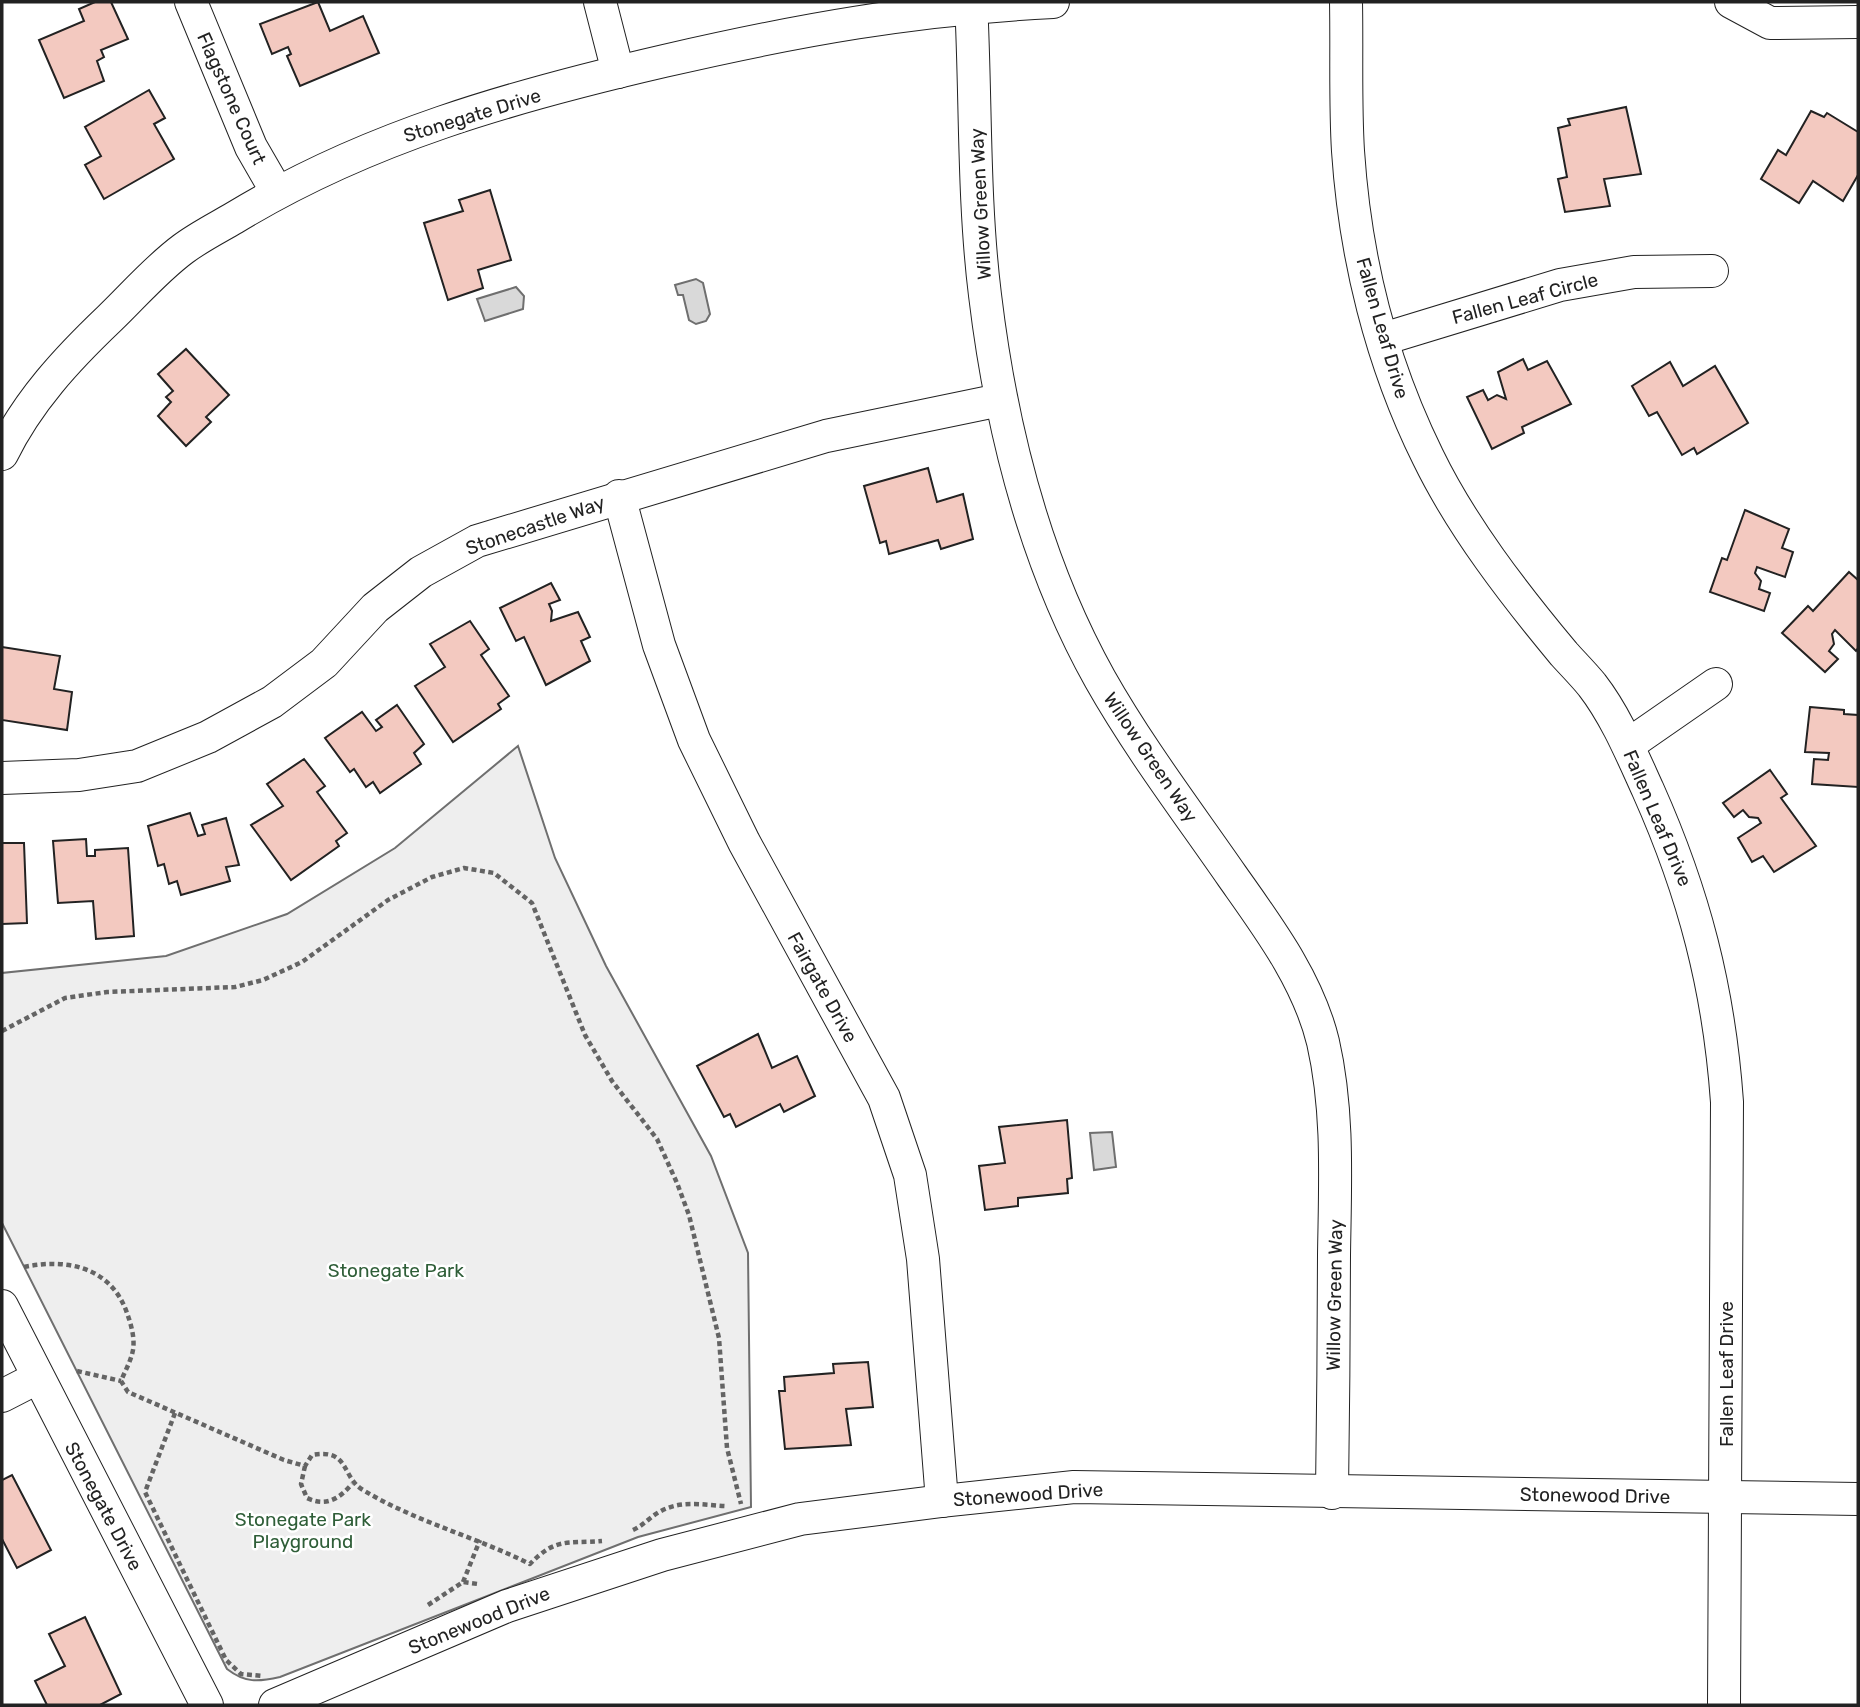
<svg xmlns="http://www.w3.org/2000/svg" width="1860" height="1707" viewBox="0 0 1860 1707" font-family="Rubik,sans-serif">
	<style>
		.green { fill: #eee; stroke: #6f6f6f; stroke-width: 2 }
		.water { fill: #d9d9d9; stroke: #6f6f6f; stroke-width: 2 }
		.building { fill: #f3c9c0; stroke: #222; stroke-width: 2 }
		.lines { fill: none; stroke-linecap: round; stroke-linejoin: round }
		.minor-casing { stroke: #222; stroke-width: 34 }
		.path { stroke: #646464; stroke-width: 4.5; stroke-dasharray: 5 3.5; stroke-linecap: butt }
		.minor { stroke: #fff; stroke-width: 32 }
		.labels { text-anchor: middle; stroke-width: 5; stroke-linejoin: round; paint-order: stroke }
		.street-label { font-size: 19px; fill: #222; stroke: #fff }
		.park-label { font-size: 19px; fill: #2f5e38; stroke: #fff }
	</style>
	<rect width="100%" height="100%" fill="#fff"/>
	<path class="green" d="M518,746l37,112 51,108 105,190 37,97 3,254 -113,30 -358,140c-22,5 -35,6 -53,-8l-225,-446v-250l164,-17 121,-42 108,-66z"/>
	<g class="water">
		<polygon points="696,279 703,283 710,314 706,321 696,324 689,320 683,295 678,295 675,285"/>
		<polygon points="516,287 524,296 523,309 485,321 477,299"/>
		<polygon points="1112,1132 1116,1167 1094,1170 1090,1133"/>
	</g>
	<g class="building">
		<polygon points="95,2 111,2 128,39 101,50 104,57 97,61 104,81 64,98 39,40 84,21 79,9"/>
		<polygon points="318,2 330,31 363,16 379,53 300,86 287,56 291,54 288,47 272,54 260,24"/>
		<polygon points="149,90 165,118 154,124 174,159 104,199 85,165 101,156 85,127"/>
		<polygon points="1626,107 1641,174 1604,179 1610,206 1565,212 1558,179 1567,177 1558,128 1570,125 1568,119"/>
		<polygon points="1811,111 1824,117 1827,113 1858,132 1858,175 1843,201 1813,181 1799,203 1761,179 1778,150 1786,155"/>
		<polygon points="490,190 511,260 478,270 483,288 448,300 424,223 463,211 459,200"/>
		<polygon points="186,349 229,395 206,417 211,422 186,446 158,416 171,402 166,397 173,391 158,374"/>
		<polygon points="1523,359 1528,370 1547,361 1571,404 1522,427 1524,433 1492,449 1467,397 1483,390 1488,400 1497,395 1506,399 1498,372"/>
		<polygon points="1670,362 1683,386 1715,366 1748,423 1697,454 1694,448 1682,455 1657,412 1649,416 1632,386"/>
		<polygon points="928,468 937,502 963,494 973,539 941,549 938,540 889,554 886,541 880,543 864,486"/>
		<polygon points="1745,510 1789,529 1782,548 1793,552 1785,577 1757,567 1755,573 1761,581 1759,589 1770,593 1764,611 1710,592 1722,558 1727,560"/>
		<polygon points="1849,572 1858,580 1858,648 1856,651 1835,630 1832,634 1834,644 1829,651 1838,659 1825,672 1782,633 1808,606 1813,611"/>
		<polygon points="551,583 560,600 549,604 552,611 551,621 578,612 590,637 581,641 590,661 546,685 524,637 516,641 500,608"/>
		<polygon points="470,621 489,649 481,655 509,696 498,704 501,709 453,742 415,686 445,667 430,644"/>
		<polygon points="2,647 60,656 54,689 72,692 67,730 2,720"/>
		<polygon points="397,705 424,744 414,753 421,764 380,793 373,782 366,787 354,769 350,772 325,738 362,712 376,731 382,727 376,720"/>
		<polygon points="1810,707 1844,710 1844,714 1858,715 1858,787 1812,784 1814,759 1828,760 1829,753 1805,752"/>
		<polygon points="304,759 325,786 317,792 347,833 336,841 339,846 291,880 251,825 283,806 267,784"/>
		<polygon points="1770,770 1787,794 1781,798 1816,846 1774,872 1763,856 1752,862 1738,838 1761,823 1758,818 1749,817 1743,810 1734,817 1723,803"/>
		<polygon points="190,813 198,836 205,834 202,825 226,818 239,865 226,867 230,881 181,895 177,881 169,884 164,864 158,866 148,826"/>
		<polygon points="86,839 87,856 95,856 95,850 128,848 134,936 96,939 93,901 58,903 53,841"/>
		<polygon points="2,843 24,843 27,923 2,924"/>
		<polygon points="758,1034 772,1068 797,1056 815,1096 784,1112 780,1104 736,1127 730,1114 724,1117 697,1066"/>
		<polygon points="1067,1120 1072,1178 1067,1179 1068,1193 1018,1198 1018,1206 985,1210 979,1166 1005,1163 999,1127"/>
		<polygon points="868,1362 873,1407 846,1409 851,1445 785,1449 779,1391 785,1391 784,1377 834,1373 833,1364"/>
		<polygon points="12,1475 51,1550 17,1568 2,1539 2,1480"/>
		<polygon points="85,1617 121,1694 100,1705 47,1705 35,1681 65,1666 49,1634"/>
	</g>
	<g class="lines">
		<defs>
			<g id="minor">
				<polyline points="191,2 251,147 277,192"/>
				<polyline points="600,2 618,72"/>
				<path d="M971,2c5,96 2,197 14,293 16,133 49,266 115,384 39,69 87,132 132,197 36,51 76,104 91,166 16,70 12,142 11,213 0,79 -1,159 -2,238"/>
				<path d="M1346,2c1,49 -1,100 2,149 7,105 33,211 80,306 34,70 86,137 136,197 9,10 19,20 28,31 24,31 40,70 56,105 46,103 71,199 79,312l-3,603"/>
				<polyline points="1731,2 1770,23 1858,22"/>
				<polyline points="1383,339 1560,285 1634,272 1712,271"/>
				<path d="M2,454c26,-53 65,-95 107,-135 24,-23 47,-50 74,-70 16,-12 34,-21 51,-31 133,-81 279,-122 430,-157 134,-31 251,-52 389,-59"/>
				<polyline points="619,496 659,645 694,740 744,842 884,1098 910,1175 923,1259 942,1501"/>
				<polyline points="1628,745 1716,684"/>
				<polyline points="2,778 79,775 137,766 208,737 272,702 324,663 375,608 421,572 477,541 826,436 1000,400"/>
				<polyline points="2,1306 207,1705"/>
				<polyline points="2,1396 37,1378"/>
				<polyline points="275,1705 507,1606 662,1555 800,1519 942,1501 1074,1487 1858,1499"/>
			</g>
		</defs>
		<use href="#minor" class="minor-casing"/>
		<g class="path">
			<polyline points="2,1031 65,998 107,992 235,987 263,980 302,962 388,900 432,877 464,868 494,873 532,903 585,1035 612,1081 657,1139 677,1183 689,1215 719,1338 727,1448 741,1504"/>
			<path d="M24,1267c43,-9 87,0 103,46 4,11 8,25 6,37 -2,11 -8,21 -12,31l7,11 156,68 21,6 7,-11c38,-7 29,22 51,35 51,31 113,47 167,74 26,-27 37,-20 72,-23"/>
			<polyline points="77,1371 121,1381"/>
			<polyline points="175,1413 145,1492 226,1660 241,1674 263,1676"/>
			<path d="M305,1466l-4,18 6,14c19,9 32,1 45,-14"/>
			<path d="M633,1530c11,-5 18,-14 28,-19 20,-11 43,-6 64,-5"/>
			<polyline points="463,1582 480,1540"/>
			<polyline points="428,1605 463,1582 478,1584"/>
		</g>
		<use href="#minor" class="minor"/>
	</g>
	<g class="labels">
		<g class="street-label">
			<text transform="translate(232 98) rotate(66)" y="7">Flagstone Court</text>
			<text transform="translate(472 115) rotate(-17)" y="7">Stonegate Drive</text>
			<text transform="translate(980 204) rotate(-93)" y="7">Willow Green Way</text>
			<text transform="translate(1525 298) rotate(-15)" y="7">Fallen Leaf Circle</text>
			<text transform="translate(1383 328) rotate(74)" y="7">Fallen Leaf Drive</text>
			<text transform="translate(535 525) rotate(-19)" y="7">Stonecastle Way</text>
			<text transform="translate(1151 757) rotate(56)" y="7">Willow Green Way</text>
			<text transform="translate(1658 818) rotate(67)" y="7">Fallen Leaf Drive</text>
			<text transform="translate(823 987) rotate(61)" y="7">Fairgate Drive</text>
			<text transform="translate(1334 1295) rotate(-89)" y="7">Willow Green Way</text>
			<text transform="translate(1726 1374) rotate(-90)" y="7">Fallen Leaf Drive</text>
			<text transform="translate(1028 1494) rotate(-4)" y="7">Stonewood Drive</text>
			<text transform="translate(1595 1495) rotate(1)" y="7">Stonewood Drive</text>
			<text transform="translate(104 1506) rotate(62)" y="7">Stonegate Drive</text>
			<text transform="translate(479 1620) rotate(-22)" y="7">Stonewood Drive</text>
		</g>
		<g class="park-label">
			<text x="396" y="1277">Stonegate Park</text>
			<text x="303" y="1526">Stonegate Park<tspan x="303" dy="22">Playground</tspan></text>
		</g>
	</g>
	<rect width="1860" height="1707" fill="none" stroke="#222222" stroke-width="7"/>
</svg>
